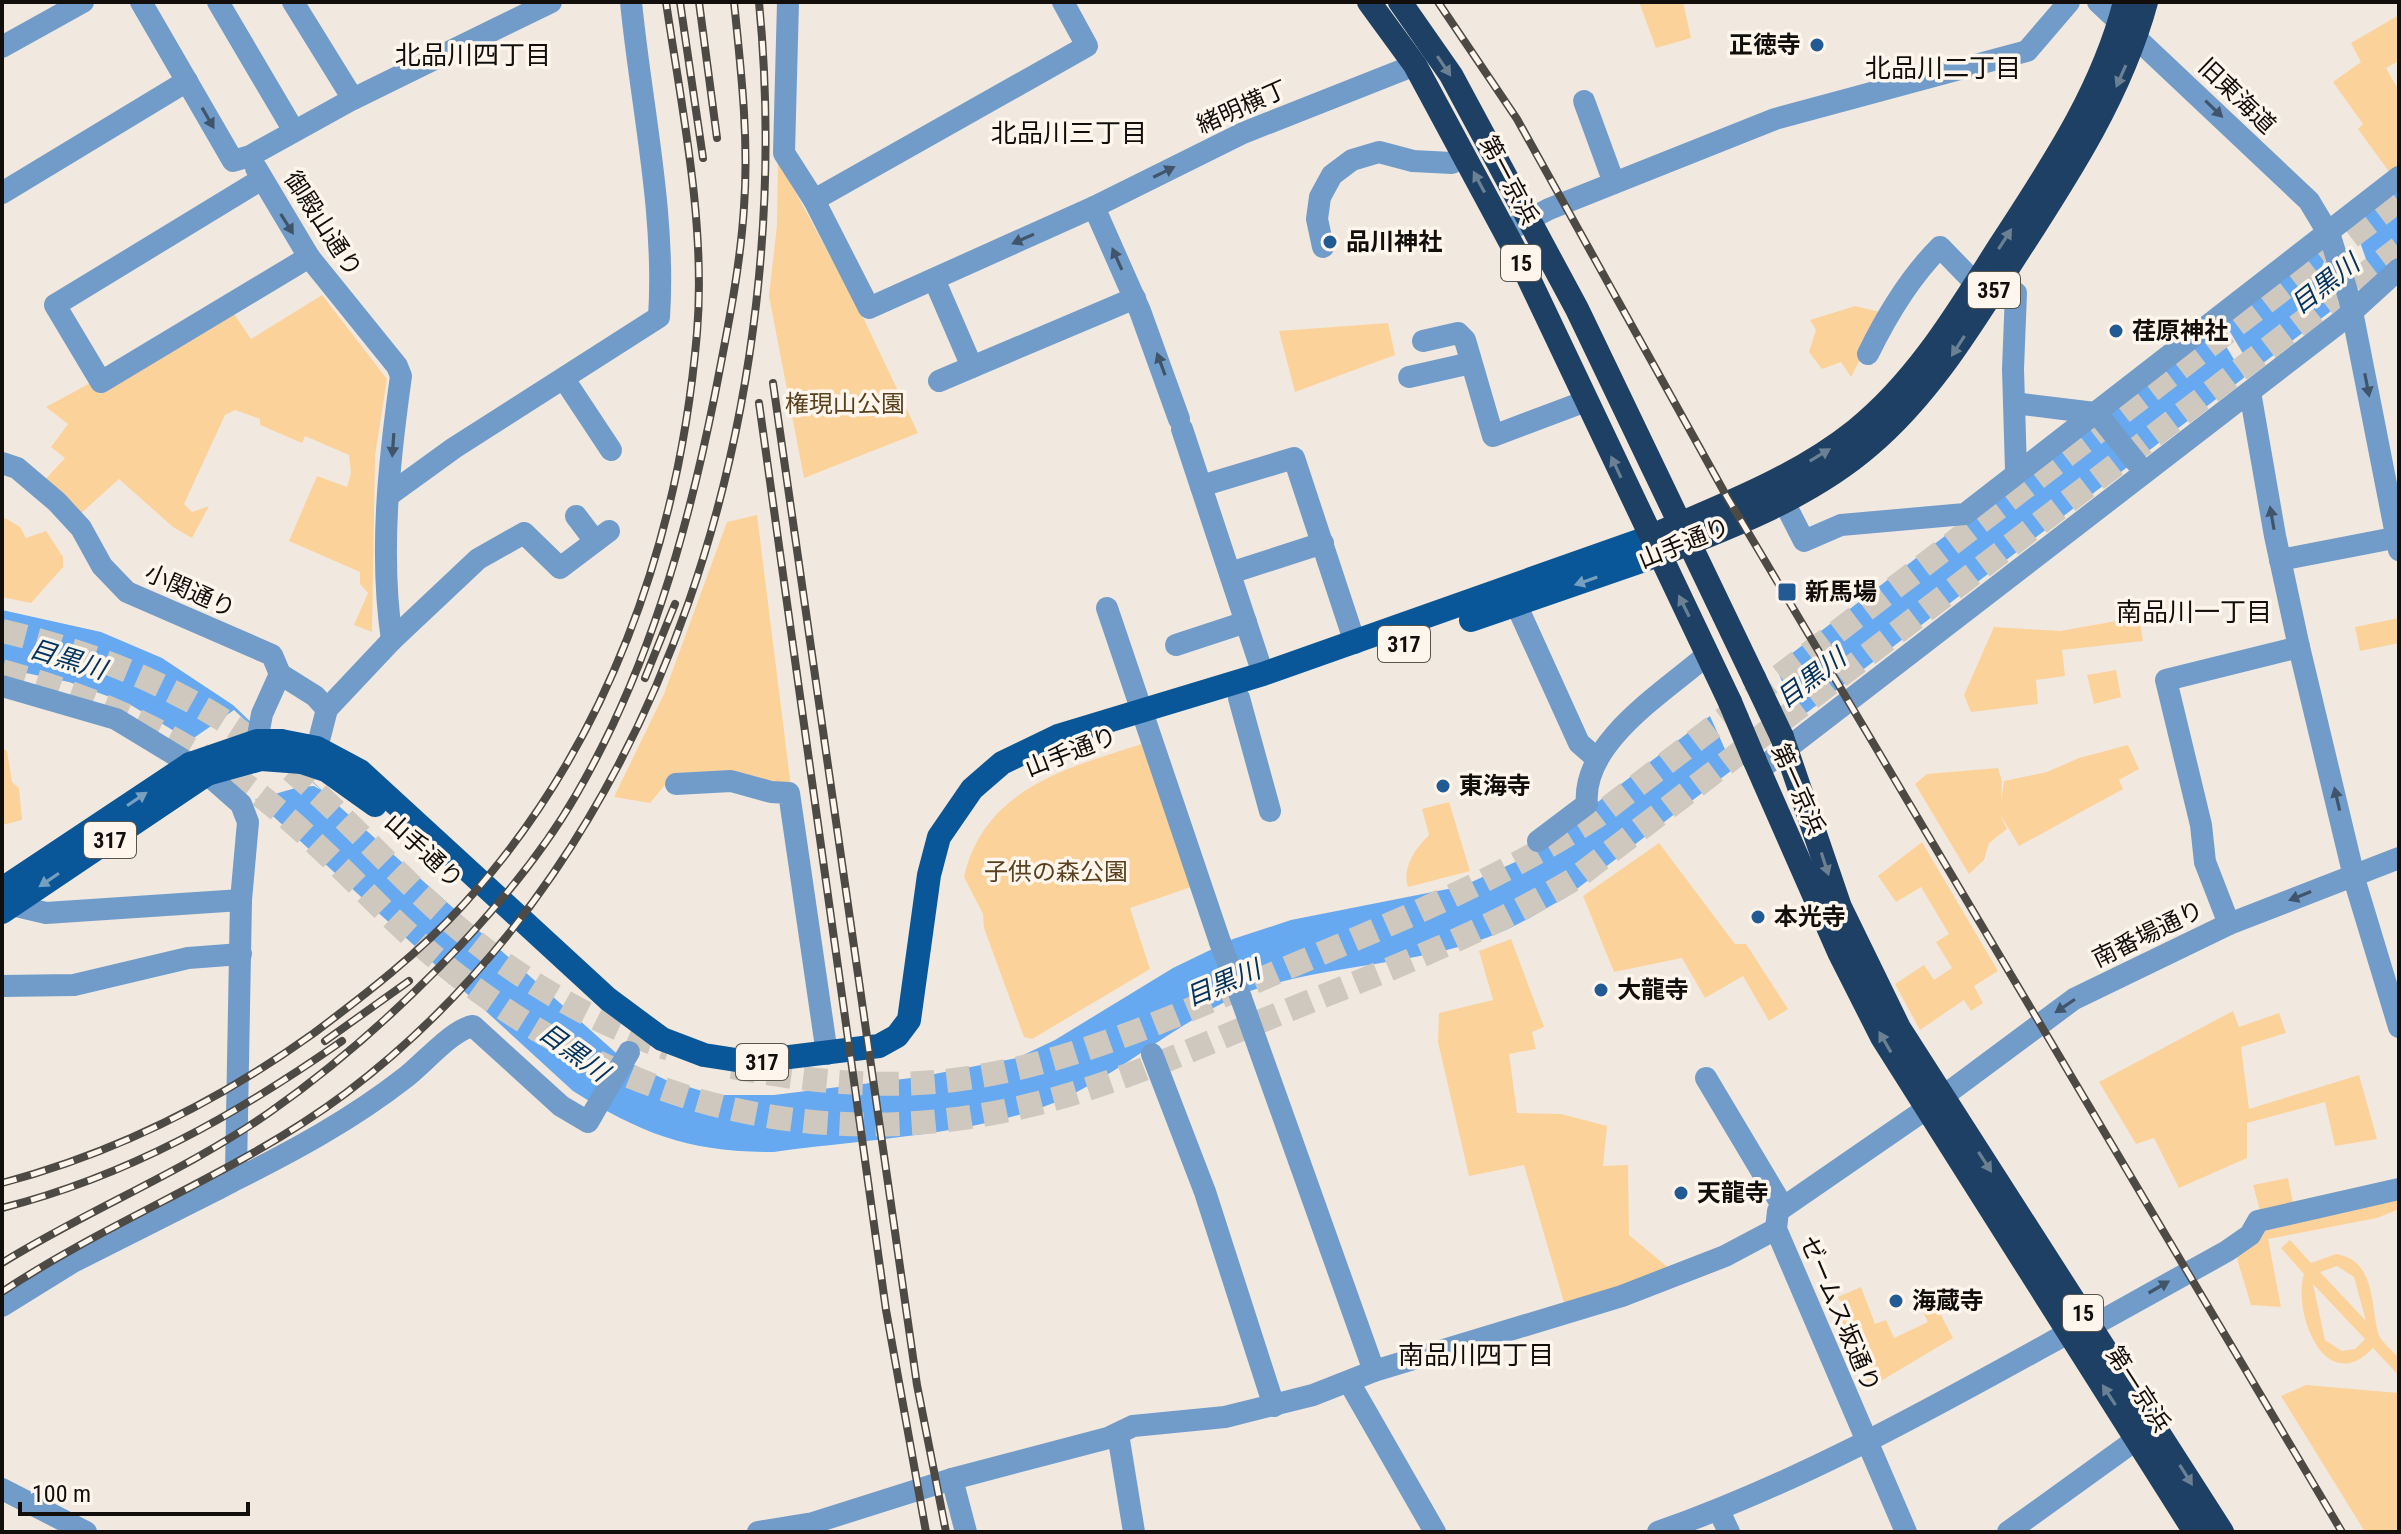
<svg xmlns="http://www.w3.org/2000/svg" width="2401" height="1534" viewBox="0 0 2401 1534" font-family="'Roboto Condensed','Noto Sans JP',sans-serif">
	<style>
		.green { fill: #fcd29b; fill-rule: evenodd }
		.water { fill: #66a9f0 }
		.pier { fill: #f1e9df }
		.lines { fill: none; stroke-linecap: round; stroke-linejoin: round }
		.highway-tunnel { stroke: #cfc8bf; stroke-width: 24; stroke-dasharray: 24 12; stroke-linecap: butt }
		.minor { stroke: #719cca; stroke-width: 22 }
		.major { stroke: #095798; stroke-width: 24 }
		.highway { stroke: #1d4064; stroke-width: 24 }
		.rail-casing { stroke: #4d4944; stroke-width: 8 }
		.rail { stroke: #fef6ec; stroke-width: 5; stroke-dasharray: 15; stroke-linecap: butt }
		.minor-bridge { stroke: #719cca; stroke-width: 22 }
		.major-bridge { stroke: #095798; stroke-width: 24 }
		.highway-bridge { stroke: #1d4064; stroke-width: 24 }
		.oneway { fill: #6c8094 }
		.oneway2 { fill: #41556a }
		.oneway3 { fill: #779fbe }
		.poi-dot { fill: #225b93; stroke: #fef6ec; stroke-width: 3 }
		.labels { text-anchor: middle; stroke-width: 7; stroke-linejoin: round; paint-order: stroke }
		.shield { fill: #fef6ec; stroke: #58544e; stroke-width: 2 }
		.shield-label { font-size: 22px; font-weight: bold; fill: #110e0b }
		.poi-label { font-size: 24px; font-weight: bold; fill: #110e0b; stroke: #fef6ec; text-anchor: start }
		.street-label { font-size: 24px; fill: #110e0b; stroke: #fef6ec }
		.park-label { font-size: 24px; fill: #59411d; stroke: #fef6ec }
		.neighbourhood-label { font-size: 26px; fill: #110e0b; stroke: #fef6ec }
		.water-label { font-size: 26px; font-style: italic; fill: #013460; stroke: #fef6ec }
	</style>
	<rect width="100%" height="100%" fill="#f1e9df"/>
	<g class="green">
		<polygon points="1639,2 1683,2 1691,38 1656,48"/>
		<polygon points="2399,15 2399,61 2386,68 2399,91 2399,166 2390,173 2358,129 2363,124 2333,82 2361,62 2351,43"/>
		<polygon points="778,160 860,311 918,433 804,478 769,296 777,225"/>
		<polygon points="322,295 387,379 375,456 372,632 354,625 368,593 360,584 360,572 289,541 317,476 347,487 351,473 349,455 305,436 302,443 260,425 260,419 235,410 225,415 184,504 192,512 209,506 192,538 173,527 119,479 78,516 42,483 65,458 51,447 68,424 46,407 92,382 99,394 234,314 251,339"/>
		<polygon points="1855,306 1884,313 1851,377 1841,362 1822,369 1809,352 1816,330 1810,320"/>
		<polygon points="1388,323 1395,355 1295,392 1279,331"/>
		<polygon points="757,515 791,787 673,775 650,803 614,797 664,694 727,522"/>
		<polygon points="5,518 20,527 26,538 46,531 63,557 63,567 31,603 2,597 2,522"/>
		<polygon points="2139,617 2143,641 2062,650 2065,676 2036,680 2038,704 1971,712 1964,695 1994,627 2060,631"/>
		<polygon points="2399,618 2399,643 2360,651 2355,627"/>
		<polygon points="2116,670 2121,697 2094,704 2087,675"/>
		<path d="M1142,744l49,143 -61,21 20,61 -118,70 -8,-2 -40,-109 -1,-14 -19,-37c20,-88 102,-109 178,-133z"/>
		<polygon points="2128,745 2139,769 2119,780 2123,789 2019,846 2000,814 2007,829 1989,843 1984,860 1969,874 1915,784 1927,774 1998,768 2002,781 2001,802 2004,781 2047,772 2079,758"/>
		<polygon points="2,748 7,751 12,782 19,788 22,820 2,825"/>
		<path d="M1449,802l21,69 -62,16c-6,-20 7,-38 21,-52l-7,-26z"/>
		<polygon points="1922,842 1998,971 1974,986 1983,1003 1971,1011 1964,1000 1920,1030 1895,984 1924,965 1934,980 1952,968 1936,942 1949,934 1921,887 1896,902 1878,876"/>
		<polygon points="1659,843 1735,944 1746,944 1788,1009 1769,1021 1743,976 1705,998 1682,958 1614,972 1583,896"/>
		<polygon points="1511,939 1544,1027 1532,1032 1536,1049 1509,1054 1517,1113 1561,1114 1607,1126 1603,1166 1628,1165 1629,1235 1670,1269 1565,1306 1524,1165 1469,1176 1438,1042 1439,1013 1493,1000 1479,951"/>
		<polygon points="2233,1011 2239,1027 2279,1013 2286,1033 2241,1047 2249,1109 2359,1075 2377,1139 2335,1146 2325,1102 2247,1123 2247,1158 2179,1188 2154,1138 2136,1144 2099,1082"/>
		<polygon points="2288,1178 2294,1208 2261,1214 2253,1185"/>
		<polygon points="2399,1193 2399,1209 2377,1218 2268,1239 2281,1307 2251,1305 2235,1252 2265,1225"/>
		<path d="M2290,1240l21,23 25,-9c39,6 35,50 42,79 2,8 15,18 21,25v18l-26,-28c-48,51 -81,-36 -69,-74l-23,-26zM2337,1266l17,11 12,44 -46,-49zM2313,1284l52,55 -10,10 -13,2 -17,-11z"/>
		<polygon points="1861,1287 1875,1324 1886,1320 1894,1338 1928,1322 1913,1293 1926,1287 1953,1338 1869,1388 1838,1312 1844,1309 1838,1297"/>
		<polygon points="2306,1385 2399,1393 2399,1532 2365,1532 2281,1396"/>
	</g>
	<path class="water" d="M2399,188v71l-834,639c-21,11 -42,25 -64,34 -76,33 -163,31 -242,56 -62,20 -125,75 -184,105 -80,42 -210,46 -301,59 -85,0 -130,-17 -201,-61l-382,-350 -62,-37 -60,-22 -67,-14v-58l99,22 61,26 71,47 98,94 293,261 42,20 49,15h59l145,-18 98,-19 38,-18 118,-72 60,-29 58,-19 172,-34 63,-29z"/>
	<g class="pier">
		<polygon points="2352,219 2374,282 2338,310 2320,271 2324,262 2318,246"/>
		<polygon points="2223,320 2254,372 2245,378 2214,326"/>
		<polygon points="1774,663 1800,722 1735,771 1709,714"/>
		<polygon points="234,710 262,736 321,790 314,786 299,787 254,800 188,742"/>
	</g>
	<g class="lines">
		<g class="highway-tunnel">
			<path d="M2,631c95,22 185,59 263,118 61,47 112,105 168,157 69,63 148,112 236,143"/>
			<path d="M2,671c94,26 183,66 260,126 70,55 126,125 196,179 173,132 367,181 581,127 80,-20 156,-55 232,-86 104,-42 208,-81 305,-139l823,-630"/>
			<path d="M732,1067c73,14 148,22 222,13 125,-16 240,-73 354,-121 100,-42 197,-83 288,-142l803,-617"/>
		</g>
		<g class="minor">
			<polyline points="141,2 233,161 250,156 353,99 551,2"/>
			<polyline points="218,2 294,131"/>
			<polyline points="293,2 353,99"/>
			<polyline points="788,2 784,153 814,200 1087,46 1063,2"/>
			<polyline points="2098,2 2309,201 2330,236"/>
			<polyline points="2,47 83,2"/>
			<polyline points="1584,101 1614,183"/>
			<path d="M256,168l53,89 88,109 4,10c-12,85 -22,178 -9,264"/>
			<polyline points="262,179 55,305 101,382 309,257"/>
			<polyline points="2,193 187,81"/>
			<polyline points="814,200 869,308 1094,207 1243,133 1415,65"/>
			<polyline points="1094,207 1140,311 1179,419"/>
			<polyline points="1505,232 1549,209 1775,119 2027,51 2069,2"/>
			<polyline points="1323,247 1317,219 1320,197 1332,175 1352,160 1379,152 1413,161 1452,163 1463,153"/>
			<polyline points="934,279 972,367"/>
			<polyline points="1999,282 2016,293 2013,369 2016,471"/>
			<polyline points="2350,301 2399,550"/>
			<polyline points="1423,341 1458,333 1465,340 1493,436 1586,401"/>
			<path d="M1868,354c19,-39 41,-76 72,-107l36,37"/>
			<polyline points="1409,377 1471,363"/>
			<polyline points="564,379 611,450"/>
			<polyline points="939,381 1135,298"/>
			<polyline points="2250,392 2275,536 2299,647 2356,885 2399,1027"/>
			<polyline points="2014,403 2095,413 2100,417"/>
			<polyline points="1182,429 1263,674"/>
			<polyline points="2,463 17,468 57,502 81,528 102,566 127,592 272,655 280,674 262,714 257,741"/>
			<polyline points="1201,486 1294,458 1355,643"/>
			<path d="M389,495l65,-47 205,-131c7,-104 -18,-212 -28,-315"/>
			<polyline points="1783,500 1804,541 1841,525 1965,514 2399,177"/>
			<polyline points="576,516 595,541"/>
			<polyline points="2280,560 2399,537"/>
			<polyline points="1230,573 1323,543"/>
			<polyline points="1516,604 1579,743 1596,758"/>
			<polyline points="1107,608 1220,942"/>
			<polyline points="1176,645 1246,622"/>
			<polyline points="280,674 315,696 327,709"/>
			<polyline points="2,686 116,719 190,764"/>
			<polyline points="1239,698 1270,811"/>
			<polyline points="317,748 327,709 392,640 478,559 524,533 560,568 609,531"/>
			<polyline points="1759,770 2344,319 2399,269"/>
			<polyline points="676,784 731,781 771,792 789,793 827,1054"/>
			<path d="M1538,841l49,-37c-6,-62 79,-113 121,-150"/>
			<polyline points="12,905 46,913 241,900"/>
			<polyline points="2229,924 2205,862 2201,825 2166,680 2299,647"/>
			<polyline points="2,986 74,985 188,958 241,954"/>
			<polyline points="1241,998 1374,1371"/>
			<polyline points="1152,1054 1205,1192 1274,1406"/>
			<polyline points="1706,1078 1783,1207"/>
			<path d="M231,1182c62,-31 120,-62 175,-105 18,-14 47,-48 67,-51l88,80 27,16 4,-7"/>
			<polyline points="2,1306 73,1262 216,1190 231,1182 236,1171 241,900 248,822 241,804 207,774"/>
			<polyline points="2092,1326 2227,1251 2250,1235 2258,1221 2399,1189"/>
			<polyline points="1349,1382 1435,1532"/>
			<polyline points="1118,1434 1134,1532"/>
			<polyline points="952,1479 966,1532"/>
			<polyline points="2,1489 86,1532"/>
			<polyline points="1719,1511 1729,1532"/>
			<polyline points="758,1532 813,1523 952,1479 1108,1438 1133,1426 1225,1417 1313,1395 1374,1371 1622,1296 1725,1256 1776,1229"/>
			<path d="M1658,1532c145,-51 276,-125 410,-199"/>
			<polyline points="1906,1532 1776,1229 1778,1211 1926,1109 2074,999 2229,924 2399,858"/>
			<polyline points="2008,1532 2137,1439"/>
		</g>
		<g class="major">
			<polyline points="1471,620 1659,555"/>
			<polyline points="281,741 317,748 360,771 608,999 662,1039 704,1055 749,1062 879,1046 897,1036 909,1020 929,875 939,837 972,789 1002,763 1058,736 1263,674 1650,537"/>
			<polyline points="302,762 326,770 375,805"/>
			<polyline points="2,889 190,764"/>
			<polyline points="2,912 207,774"/>
		</g>
		<g class="highway">
			<polyline points="1369,2 1415,65 1519,258 1730,702"/>
			<polyline points="1400,2 1451,75 1577,309 1754,678"/>
			<path d="M1663,531c66,-28 137,-56 193,-101 62,-50 103,-120 145,-186 50,-77 101,-152 124,-242"/>
			<path d="M1659,555c72,-28 151,-58 210,-109 61,-52 101,-119 144,-186 53,-82 107,-163 133,-258"/>
			<polyline points="1782,737 1840,907 1899,1028 2222,1532"/>
			<polyline points="1754,759 1839,952 1882,1037 2195,1532"/>
		</g>
		<defs>
			<g id="rail">
				<polyline points="680,2 703,158"/>
				<polyline points="699,2 717,138"/>
				<polyline points="1438,2 1517,119 1727,497 2342,1532"/>
				<polyline points="773,383 917,1385 946,1532"/>
				<polyline points="759,403 886,1310 926,1532"/>
				<polyline points="645,678 675,604"/>
				<polyline points="325,1041 409,981"/>
				<path d="M2,1183c114,-30 217,-82 312,-150 52,-39 105,-80 149,-128 144,-157 216,-363 234,-572 9,-109 -15,-223 -31,-331"/>
				<path d="M2,1208c126,-32 234,-93 340,-167"/>
				<path d="M2,1263c87,-54 184,-92 268,-151 107,-75 241,-204 306,-317 72,-124 111,-261 139,-401 12,-62 25,-124 29,-187 5,-68 -3,-137 -10,-205"/>
				<path d="M2,1292c111,-74 237,-119 344,-199 325,-246 451,-699 413,-1091"/>
			</g>
		</defs>
		<use href="#rail" class="rail-casing"/>
		<use href="#rail" class="rail"/>
		<g class="minor-bridge">
			<polyline points="2330,236 2350,301"/>
			<polyline points="2100,417 2136,462"/>
			<polyline points="1220,942 1241,998"/>
			<polyline points="592,1115 629,1052"/>
		</g>
		<g class="major-bridge">
			<polyline points="190,764 257,741 281,741"/>
			<polyline points="207,774 261,759 302,762"/>
		</g>
		<g class="highway-bridge">
			<polyline points="1754,678 1782,737"/>
			<polyline points="1730,702 1754,759"/>
		</g>
	</g>
	<defs><path id="oneway-solid" d="M-6-.8H1V-3.2L6.5 0L1 3.2V.8H-6Z" transform="scale(2)"/></defs>
	<g class="oneway">
		<use href="#oneway-solid" transform="translate(1444 66) rotate(56)"/>
		<use href="#oneway-solid" transform="translate(2121 76) rotate(114)"/>
		<use href="#oneway-solid" transform="translate(1479 182) rotate(-118)"/>
		<use href="#oneway-solid" transform="translate(2005 239) rotate(-57)"/>
		<use href="#oneway-solid" transform="translate(1958 346) rotate(123)"/>
		<use href="#oneway-solid" transform="translate(1820 455) rotate(-31)"/>
		<use href="#oneway-solid" transform="translate(1616 467) rotate(-115)"/>
		<use href="#oneway-solid" transform="translate(1684 606) rotate(-116)"/>
		<use href="#oneway-solid" transform="translate(1825 864) rotate(72)"/>
		<use href="#oneway-solid" transform="translate(1885 1042) rotate(-120)"/>
		<use href="#oneway-solid" transform="translate(1985 1162) rotate(57)"/>
		<use href="#oneway-solid" transform="translate(2109 1395) rotate(-123)"/>
		<use href="#oneway-solid" transform="translate(2186 1475) rotate(58)"/>
	</g>
	<g class="oneway2">
		<use href="#oneway-solid" transform="translate(2214 109) rotate(44)"/>
		<use href="#oneway-solid" transform="translate(208 118) rotate(60)"/>
		<use href="#oneway-solid" transform="translate(1164 172) rotate(-26)"/>
		<use href="#oneway-solid" transform="translate(287 224) rotate(58)"/>
		<use href="#oneway-solid" transform="translate(1023 239) rotate(156)"/>
		<use href="#oneway-solid" transform="translate(1117 259) rotate(-114)"/>
		<use href="#oneway-solid" transform="translate(1161 364) rotate(-110)"/>
		<use href="#oneway-solid" transform="translate(2367 385) rotate(79)"/>
		<use href="#oneway-solid" transform="translate(393 445) rotate(94)"/>
		<use href="#oneway-solid" transform="translate(2272 518) rotate(-100)"/>
		<use href="#oneway-solid" transform="translate(2337 799) rotate(-103)"/>
		<use href="#oneway-solid" transform="translate(2300 896) rotate(158)"/>
		<use href="#oneway-solid" transform="translate(2065 1006) rotate(146)"/>
		<use href="#oneway-solid" transform="translate(2159 1287) rotate(-30)"/>
	</g>
	<g class="oneway3">
		<use href="#oneway-solid" transform="translate(1586 581) rotate(161)"/>
		<use href="#oneway-solid" transform="translate(137 799) rotate(-34)"/>
		<use href="#oneway-solid" transform="translate(49 880) rotate(146)"/>
	</g>
	<g class="poi-dot">
		<circle cx="1817" cy="45" r="8"/>
		<circle cx="1330" cy="242" r="8"/>
		<circle cx="2116" cy="331" r="8"/>
		<rect x="1777" y="582" width="20" height="20" rx="4"/>
		<circle cx="1443" cy="786" r="8"/>
		<circle cx="1758" cy="917" r="8"/>
		<circle cx="1601" cy="990" r="8"/>
		<circle cx="1681" cy="1193" r="8"/>
		<circle cx="1896" cy="1301" r="8"/>
	</g>
	<g class="labels">
		<g class="shield">
			<rect x="1501" y="245" width="40" height="36" rx="6"/>
			<rect x="1968" y="272" width="52" height="36" rx="6"/>
			<rect x="1378" y="626" width="52" height="36" rx="6"/>
			<rect x="84" y="822" width="52" height="36" rx="6"/>
			<rect x="736" y="1044" width="52" height="36" rx="6"/>
			<rect x="2063" y="1295" width="40" height="36" rx="6"/>
		</g>
		<g class="shield-label">
			<text x="1521" y="271">15</text>
			<text x="1994" y="298">357</text>
			<text x="1404" y="652">317</text>
			<text x="110" y="848">317</text>
			<text x="762" y="1070">317</text>
			<text x="2083" y="1321">15</text>
		</g>
		<g class="poi-label">
			<text x="1801" y="53" text-anchor="end">正徳寺</text>
			<text x="1346" y="250">品川神社</text>
			<text x="2132" y="339">荏原神社</text>
			<text x="1805" y="600">新馬場</text>
			<text x="1459" y="794">東海寺</text>
			<text x="1774" y="925">本光寺</text>
			<text x="1617" y="998">大龍寺</text>
			<text x="1697" y="1201">天龍寺</text>
			<text x="1912" y="1309">海蔵寺</text>
		</g>
		<g class="street-label">
			<text transform="translate(2237 96) rotate(44)" y="8">旧東海道</text>
			<text transform="translate(1242 107) rotate(-24)" y="8">緒明横丁</text>
			<text transform="translate(1509 180) rotate(62)" y="8">第一京浜</text>
			<text transform="translate(323 224) rotate(57)" y="8">御殿山通り</text>
			<text transform="translate(1684 543) rotate(-22)" y="8">山手通り</text>
			<text transform="translate(190 591) rotate(24)" y="8">小関通り</text>
			<text transform="translate(1071 752) rotate(-21)" y="8">山手通り</text>
			<text transform="translate(1798 789) rotate(66)" y="8">第一京浜</text>
			<text transform="translate(424 851) rotate(43)" y="8">山手通り</text>
			<text transform="translate(2148 934) rotate(-26)" y="8">南番場通り</text>
			<text transform="translate(1840 1314) rotate(67)" y="8">ゼームス坂通り</text>
			<text transform="translate(2138 1389) rotate(57)" y="8">第一京浜</text>
		</g>
		<g class="park-label">
			<text x="845" y="412">権現山公園</text>
			<text x="1056" y="880">子供の森公園</text>
		</g>
		<g class="neighbourhood-label">
			<text x="473" y="64">北品川四丁目</text>
			<text x="1943" y="77">北品川二丁目</text>
			<text x="1069" y="142">北品川三丁目</text>
			<text x="2194" y="621">南品川一丁目</text>
			<text x="1476" y="1364">南品川四丁目</text>
		</g>
		<g class="water-label">
			<text transform="translate(2325 284) rotate(-38)" y="9">目黒川</text>
			<text transform="translate(68 659) rotate(17)" y="9">目黒川</text>
			<text transform="translate(1811 678) rotate(-37)" y="9">目黒川</text>
			<text transform="translate(1223 983) rotate(-23)" y="9">目黒川</text>
			<text transform="translate(574 1052) rotate(36)" y="9">目黒川</text>
		</g>
	</g>
	<rect width="2401" height="1534" fill="none" stroke="#110e0b" stroke-width="8"/>
	<path d="M20 1502v12h228v-12" fill="none" stroke="#110e0b" stroke-width="4"/>
	<text x="32" y="1502" font-size="24" fill="#110e0b" stroke="#fef6ec" stroke-width="6" paint-order="stroke">100 m</text>
</svg>
